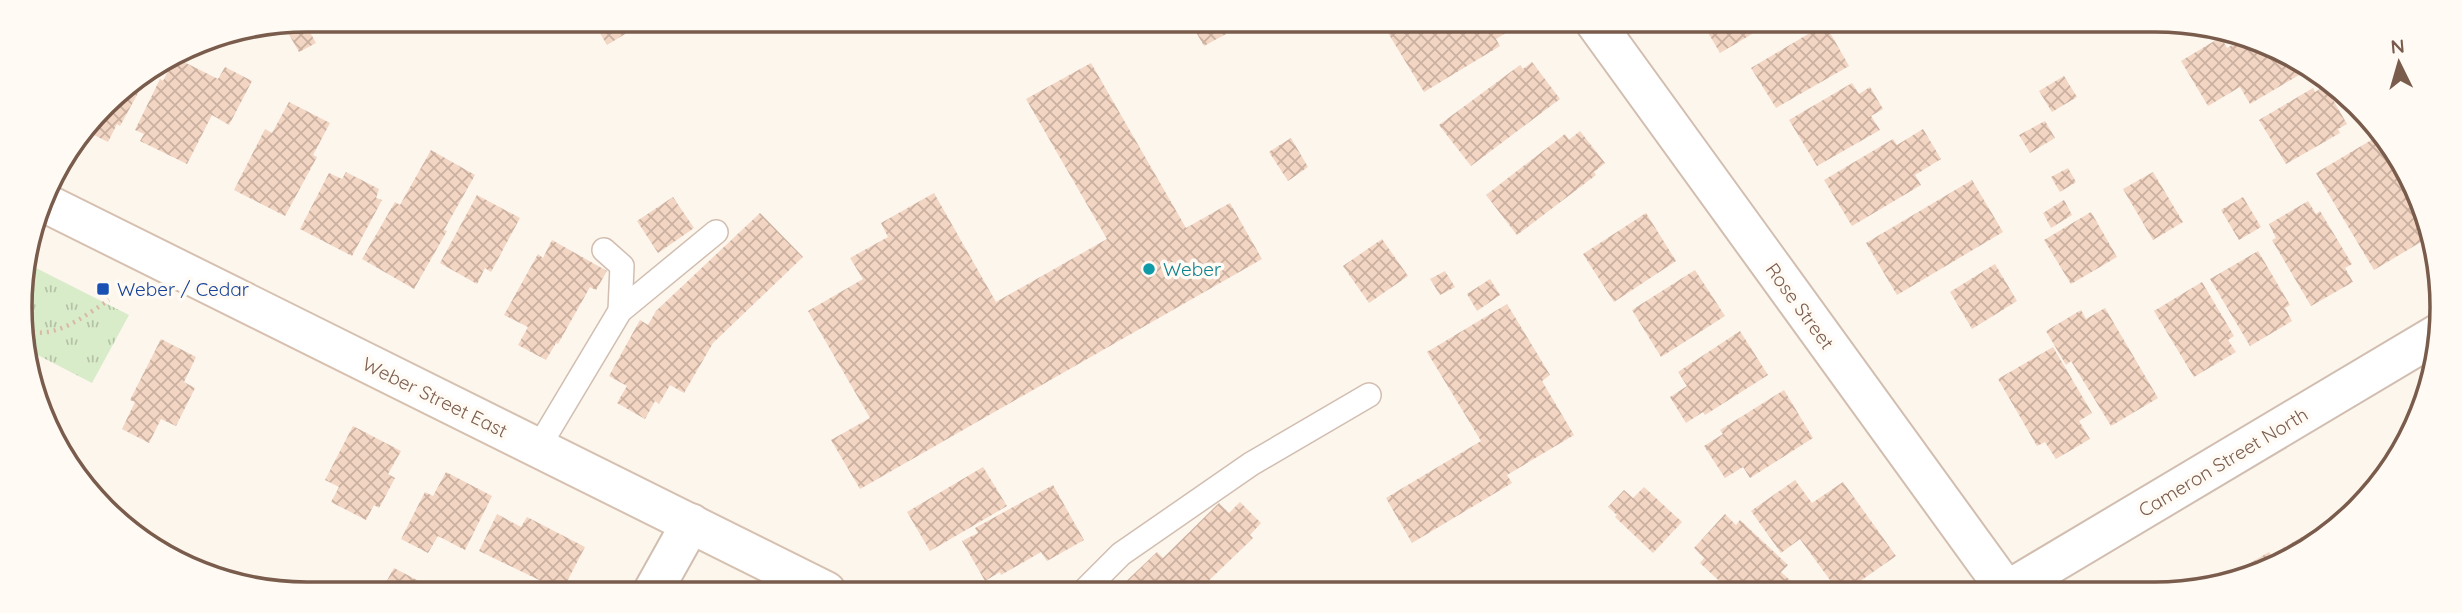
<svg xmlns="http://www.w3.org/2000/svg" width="2462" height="613" viewBox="0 0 2462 613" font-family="Quicksand,sans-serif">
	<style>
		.park { fill: url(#park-tufts) }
		.building { fill: url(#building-cross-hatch) }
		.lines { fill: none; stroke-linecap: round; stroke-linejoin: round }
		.lane-casing { stroke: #d1beb0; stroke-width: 26 }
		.street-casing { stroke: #d1beb0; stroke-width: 42 }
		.secondary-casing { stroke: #d6c0b0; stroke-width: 42 }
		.path { stroke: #d9b8a5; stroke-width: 4.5; stroke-dasharray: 2 5; stroke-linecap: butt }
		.lane { stroke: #fff; stroke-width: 23 }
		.street { stroke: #fff; stroke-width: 38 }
		.secondary { stroke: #fff; stroke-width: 38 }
		.culture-dot { fill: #0f9aa8; stroke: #fffaf3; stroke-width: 2.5 }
		.transit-dot { fill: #1a4fb4; stroke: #fffaf3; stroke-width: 2.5 }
		.labels { text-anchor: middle; stroke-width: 7; stroke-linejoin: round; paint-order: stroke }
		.culture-label { font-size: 19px; fill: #0d838f; stroke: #fffaf3; text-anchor: start }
		.transit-label { font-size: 19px; fill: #164399; stroke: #fffaf3; text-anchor: start }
		.street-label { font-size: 19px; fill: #7a5c4d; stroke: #fffaf3 }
		.rim { fill: none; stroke: #7a5c4d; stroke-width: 3.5 }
	</style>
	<defs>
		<pattern id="park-tufts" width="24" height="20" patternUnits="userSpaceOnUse" patternTransform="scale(1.75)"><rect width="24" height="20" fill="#d8ecc9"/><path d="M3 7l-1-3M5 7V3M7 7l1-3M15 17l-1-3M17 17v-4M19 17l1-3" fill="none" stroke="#b4c2a5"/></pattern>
		<pattern id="building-cross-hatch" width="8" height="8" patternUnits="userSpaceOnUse" patternTransform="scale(1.75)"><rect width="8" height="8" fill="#f3d5c3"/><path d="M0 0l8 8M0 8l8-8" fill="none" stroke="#cab0a1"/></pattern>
	</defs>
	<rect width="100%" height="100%" fill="#fdf6ec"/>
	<polygon class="park" points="26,263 129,315 92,383 28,350 20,287"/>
	<g class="building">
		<polygon points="303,20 316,43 299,52 283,24"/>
		<polygon points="592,20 644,20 645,22 607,45"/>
		<polygon points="1216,20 1218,20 1226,34 1204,46 1196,32"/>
		<polygon points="1398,21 1411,21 1416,29 1430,21 1503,21 1509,31 1496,39 1500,46 1424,92 1385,28"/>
		<polygon points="1701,21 1774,21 1720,53"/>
		<polygon points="1825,24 1849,66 1776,108 1751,68"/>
		<polygon points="2221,37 2227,48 2243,39 2299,58 2311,68 2250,104 2240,87 2208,106 2181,61"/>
		<polygon points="174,59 183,64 184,62 218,79 225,67 252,81 229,125 212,115 187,164 140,141 144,134 135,130 160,79 163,81"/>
		<polygon points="1532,62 1560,99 1471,166 1439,125 1520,65 1523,69"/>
		<polygon points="1091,63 1186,228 1230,203 1262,259 860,489 831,440 870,418 808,311 863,279 850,258 888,237 881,223 934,193 996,302 1107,239 1026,99"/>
		<polygon points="147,72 149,73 120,126 117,124 108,142 86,131 117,91"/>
		<polygon points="2064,76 2077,97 2052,112 2039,91"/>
		<polygon points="1852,83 1859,94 1870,87 1883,109 1871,116 1880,130 1817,166 1789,120"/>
		<polygon points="2325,86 2347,124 2338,129 2340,133 2286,164 2259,120 2313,88 2315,92"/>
		<polygon points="289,102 330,123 313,155 317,157 285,216 234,190 265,129 272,133"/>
		<polygon points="2045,121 2055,138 2030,153 2019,135"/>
		<polygon points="1923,129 1941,159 1915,175 1921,185 1852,226 1824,180 1893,139 1897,145"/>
		<polygon points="1580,131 1605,163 1594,172 1596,175 1517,235 1486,195 1565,134 1569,140"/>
		<polygon points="1291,138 1308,167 1288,181 1269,152"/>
		<polygon points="2373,139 2431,236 2374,270 2316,173"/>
		<polygon points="431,150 475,175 444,230 447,231 414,289 362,259 395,202 400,205"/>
		<polygon points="2068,168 2076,182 2060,192 2051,177"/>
		<polygon points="346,172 379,189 376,198 382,200 352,256 300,229 329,173 342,179"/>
		<polygon points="2153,172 2183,222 2153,240 2123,189"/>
		<polygon points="1972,180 2003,232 1897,295 1866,243"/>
		<polygon points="477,195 520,218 491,272 485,268 477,284 440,263"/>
		<polygon points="673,197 694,228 658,253 637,221"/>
		<polygon points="2243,197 2261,227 2239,240 2221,210"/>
		<polygon points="2064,200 2072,215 2051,228 2043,213"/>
		<polygon points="2308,201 2316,214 2320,211 2352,264 2345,268 2353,282 2311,306 2272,240 2276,238 2269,224"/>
		<polygon points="2091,212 2117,257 2071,284 2044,240"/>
		<polygon points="760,213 803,257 713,343 684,393 670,385 659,404 655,401 645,419 617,403 627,386 609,376 640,320 648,325 656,311"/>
		<polygon points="1646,213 1676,261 1614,302 1583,254"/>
		<polygon points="1382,239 1408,276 1369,303 1343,266"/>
		<polygon points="552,240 607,271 596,290 590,287 558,344 556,343 546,360 518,345 528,327 504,315 538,254 543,258"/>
		<polygon points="2258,251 2290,305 2285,308 2292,321 2250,346 2210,279"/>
		<polygon points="1995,264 2017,301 1972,329 1950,292"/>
		<polygon points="1695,270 1725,316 1661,357 1632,310"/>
		<polygon points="1445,271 1455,287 1440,295 1430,279"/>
		<polygon points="1490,279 1500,295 1477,311 1467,294"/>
		<polygon points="2202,282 2234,336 2228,340 2236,352 2194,377 2154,311"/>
		<polygon points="1507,304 1550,375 1542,381 1574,435 1507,475 1512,483 1412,543 1386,498 1481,441 1427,352"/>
		<polygon points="2105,308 2158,398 2111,426 2071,361 2066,365 2046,331 2081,310 2086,319"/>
		<polygon points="1740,331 1768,375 1705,415 1703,412 1686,423 1670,397 1687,386 1678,372"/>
		<polygon points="161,339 196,357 184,382 195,388 176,426 161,419 149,443 122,429 135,402 130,400"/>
		<polygon points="2053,347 2092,413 2079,421 2090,439 2056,459 2045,442 2037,446 1998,379"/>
		<polygon points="1784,390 1813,438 1750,478 1743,467 1725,478 1704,446 1723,434 1720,430"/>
		<polygon points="353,426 401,451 388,474 395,478 379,508 374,505 366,520 331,502 339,487 325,480"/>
		<polygon points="983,467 1007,506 930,551 907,512"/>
		<polygon points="446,472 492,496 465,550 438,536 428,553 401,539 425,492 433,496"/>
		<polygon points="1795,480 1812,503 1843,482 1896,556 1846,591 1838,591 1800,539 1781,553 1751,511"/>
		<polygon points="1053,485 1084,540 1047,561 1041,552 1001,575 1000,572 985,581 962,541 978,533 975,528"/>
		<polygon points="1644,487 1682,522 1653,553 1615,517 1617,515 1608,507 1624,490 1633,498"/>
		<polygon points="2366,499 2358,510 2282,564 2213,585 2269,552 2271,555"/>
		<polygon points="1240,502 1261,523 1250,535 1253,538 1198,591 1116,591 1157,552 1163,558 1219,503 1229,513"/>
		<polygon points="497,514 521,527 527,517 585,547 562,591 479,551"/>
		<polygon points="1725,514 1736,525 1740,520 1788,565 1781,572 1791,581 1782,591 1730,591 1700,563 1704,558 1694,548"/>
		<polygon points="394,568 438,591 381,591"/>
		<polygon points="1680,580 1692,591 1670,591"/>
	</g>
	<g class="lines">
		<defs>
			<g id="lane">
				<polyline points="604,250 622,266 620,311"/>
				<polyline points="538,448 620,311 716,232"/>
				<polyline points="1084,591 1121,554 1251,464 1369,395"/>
			</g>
			<g id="street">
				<polyline points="1594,21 2007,591"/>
				<polyline points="653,591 691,523"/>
				<polyline points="2006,591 2439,333"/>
			</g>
			<polyline id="secondary" points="43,202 826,591"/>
		</defs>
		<use href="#lane" class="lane-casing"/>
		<use href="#street" class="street-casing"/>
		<use href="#secondary" class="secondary-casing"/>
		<path class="path" d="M26,331c31,8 58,-15 83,-31"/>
		<use href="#lane" class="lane"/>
		<use href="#street" class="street"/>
		<use href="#secondary" class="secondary"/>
	</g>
	<circle class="culture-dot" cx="1149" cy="269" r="7"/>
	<rect class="transit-dot" x="96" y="282" width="14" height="14" rx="3.5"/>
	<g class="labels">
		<g class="culture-label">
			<text x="1163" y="276">Weber</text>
		</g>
		<g class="transit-label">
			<text x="117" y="296">Weber / Cedar</text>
		</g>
		<g class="street-label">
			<text transform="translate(1800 306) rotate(54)" y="7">Rose Street</text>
			<text transform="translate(435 397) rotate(26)" y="7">Weber Street East</text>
			<text transform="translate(2223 462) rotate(-31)" y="7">Cameron Street North</text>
		</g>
	</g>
	<path d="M0 0H2462V613H0ZM307 32H2155A275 275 0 0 1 2430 307V307A275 275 0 0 1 2155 582H307A275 275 0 0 1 32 307V307A275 275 0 0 1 307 32Z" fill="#fffaf3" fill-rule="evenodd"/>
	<path class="rim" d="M307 32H2155A275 275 0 0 1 2430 307V307A275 275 0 0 1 2155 582H307A275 275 0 0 1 32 307V307A275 275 0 0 1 307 32Z"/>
	<g transform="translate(2399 63) rotate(355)" stroke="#fffaf3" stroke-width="5" paint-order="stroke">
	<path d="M0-5L12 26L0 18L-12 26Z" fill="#7a5c4d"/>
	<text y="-10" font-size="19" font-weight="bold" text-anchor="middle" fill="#7a5c4d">N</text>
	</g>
</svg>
